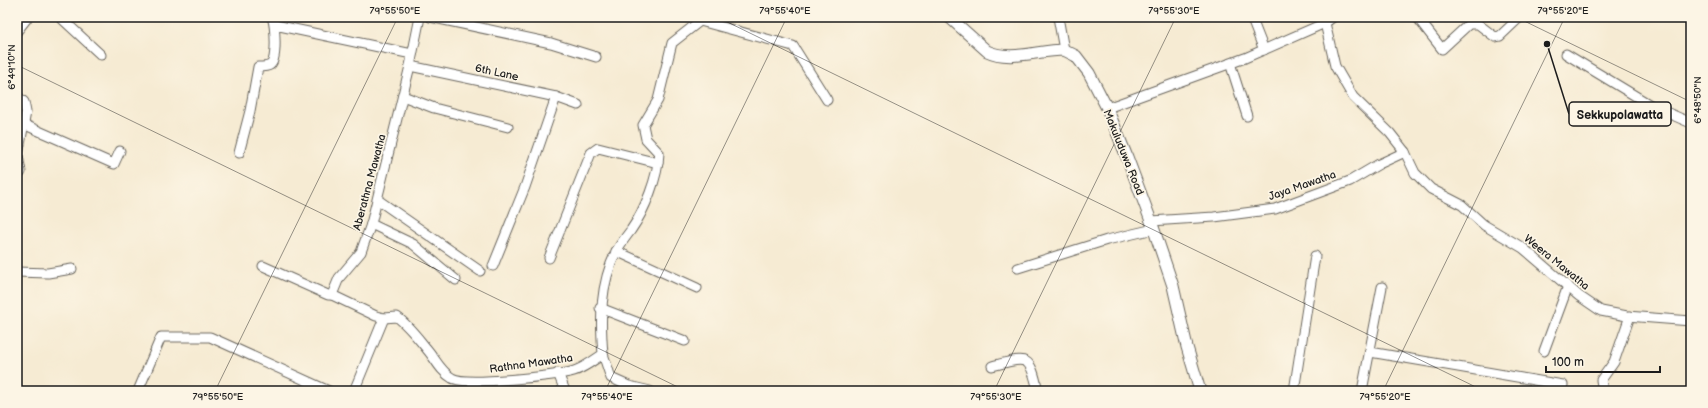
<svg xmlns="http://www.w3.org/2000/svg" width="1708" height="408" viewBox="0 0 1708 408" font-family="'Balsamiq Sans',sans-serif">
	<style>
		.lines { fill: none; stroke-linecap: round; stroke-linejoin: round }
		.minor-casing { stroke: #68645c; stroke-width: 11 }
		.tertiary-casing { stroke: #68645c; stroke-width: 13 }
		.minor { stroke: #fff; stroke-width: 9 }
		.tertiary { stroke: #fff; stroke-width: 11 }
		.ticks { fill: none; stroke: #1c1c1c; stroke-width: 1; stroke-opacity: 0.45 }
		.labels { text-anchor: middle; stroke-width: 3.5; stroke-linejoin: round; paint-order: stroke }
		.street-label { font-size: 11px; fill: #1c1c1c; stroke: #fcf5e5 }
		.leader { fill: none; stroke: #1c1c1c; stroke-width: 1.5 }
		.callout-dot { fill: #1c1c1c; stroke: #fcf5e5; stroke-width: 1.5 }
		.callout { fill: #fcf5e5; stroke: #1c1c1c; stroke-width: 1.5 }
		.callout-label { font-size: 12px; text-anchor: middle; font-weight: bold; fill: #1c1c1c }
		.neatline { fill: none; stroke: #1c1c1c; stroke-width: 1.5 }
		.ticks-label { font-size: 10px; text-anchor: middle; fill: #1c1c1c }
	</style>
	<rect width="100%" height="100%" fill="#fcf5e5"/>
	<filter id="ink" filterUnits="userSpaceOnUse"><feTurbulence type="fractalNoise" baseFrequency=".025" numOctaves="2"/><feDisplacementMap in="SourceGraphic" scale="8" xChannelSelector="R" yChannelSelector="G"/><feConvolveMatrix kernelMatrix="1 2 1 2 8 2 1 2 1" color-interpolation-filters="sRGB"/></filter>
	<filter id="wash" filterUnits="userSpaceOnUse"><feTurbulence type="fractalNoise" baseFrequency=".012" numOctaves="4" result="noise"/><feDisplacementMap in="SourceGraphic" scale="16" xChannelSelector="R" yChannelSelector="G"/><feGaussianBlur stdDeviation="0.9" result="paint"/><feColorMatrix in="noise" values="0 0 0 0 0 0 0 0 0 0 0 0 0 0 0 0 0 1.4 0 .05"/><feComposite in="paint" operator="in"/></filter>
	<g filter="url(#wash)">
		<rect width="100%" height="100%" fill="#f6ebd3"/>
	</g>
	<g filter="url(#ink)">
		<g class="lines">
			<defs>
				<g id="minor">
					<polyline points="60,17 101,55"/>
					<path d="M420,17l-10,49 -39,158 -10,28 -22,26 -7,17 44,21 8,2 13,-1c11,8 20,20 29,31 9,10 14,23 26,30 13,8 104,-2 122,-7 10,-3 20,-11 29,-17 -3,-35 -3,-69 13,-102 4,-8 9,-14 15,-22 14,-20 27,-53 28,-77l-13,-14 -3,-14 15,-25 14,-57 28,-22 1,-4"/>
					<polyline points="430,17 551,43 596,57"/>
					<polyline points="1058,17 1064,50"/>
					<polyline points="1251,17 1264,50"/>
					<polyline points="1417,17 1442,49 1469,24 1478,24 1495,37 1500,36 1520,17"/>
					<polyline points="700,21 793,46 827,100"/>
					<polyline points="1325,23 1335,66 1353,97 1390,133 1405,152 1415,173 1431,189 1462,205 1484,225 1523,248 1579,296 1601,311 1627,316 1691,321"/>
					<polyline points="275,25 412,54"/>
					<polyline points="17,31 28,17"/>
					<polyline points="1566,54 1652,106 1691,123"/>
					<polyline points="1230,63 1247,116"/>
					<polyline points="410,66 556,97 578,105"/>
					<polyline points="17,96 24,102 26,112 18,155 21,172 17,177"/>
					<polyline points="403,96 434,108 508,127"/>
					<polyline points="1107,108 1245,58 1325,23 1333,17"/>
					<polyline points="23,124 114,164 120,151"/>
					<path d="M239,153l11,-42 8,-44c3,0 9,0 12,-2 8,-5 5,-40 2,-48"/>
					<polyline points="378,200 480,271"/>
					<polyline points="1151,221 1214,217 1275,209 1350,181 1379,164 1405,152"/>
					<polyline points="371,224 413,244 456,280"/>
					<polyline points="616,251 697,288"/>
					<polyline points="549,258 591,153 598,148 658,163"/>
					<polyline points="263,266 328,295 332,295"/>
					<polyline points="493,266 525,187 556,97"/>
					<polyline points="1018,268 1107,240 1154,229"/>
					<polyline points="17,272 48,273 72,269"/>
					<polyline points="600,308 685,341"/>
					<polyline points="1544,351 1568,286"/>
					<polyline points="1370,352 1563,385"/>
					<polyline points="603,354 611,378 629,386 650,391"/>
					<path d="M992,366c35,-9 38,-12 46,25"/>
					<polyline points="558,373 565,391"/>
					<polyline points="138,391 161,337 210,337 329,391"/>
					<polyline points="354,391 384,318"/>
					<polyline points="472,391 475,382"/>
					<polyline points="1294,391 1315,256"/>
					<polyline points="1362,391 1382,287"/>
					<polyline points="1603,391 1601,380 1614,362 1630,316"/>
				</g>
				<path id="tertiary" d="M949,17l38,34c23,11 51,-1 77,-1l12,6 13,17 18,35 20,49 24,64 22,65 14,61 13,44"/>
			</defs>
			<use href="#minor" class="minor-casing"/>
			<use href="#tertiary" class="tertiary-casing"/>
			<use href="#minor" class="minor"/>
			<use href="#tertiary" class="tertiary"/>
		</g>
	</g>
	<path class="ticks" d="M717,17l767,374M1516,17l175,85M17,65l669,326M215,391l183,-374M605,391l182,-374M994,391l182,-374M1383,391l182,-374"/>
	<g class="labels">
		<g class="street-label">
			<text transform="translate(497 72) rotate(12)" y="4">6th Lane</text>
			<text transform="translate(1124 152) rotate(68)" y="4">Makuluduwa Road</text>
			<text transform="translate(369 182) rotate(-75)" y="4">Aberathna Mawatha</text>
			<text transform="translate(1302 185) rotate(-19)" y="4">Jaya Mawatha</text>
			<text transform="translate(1557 262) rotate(39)" y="4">Weera Mawatha</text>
			<text transform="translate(531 363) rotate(-8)" y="4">Rathna Mawatha</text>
		</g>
	</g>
	<path class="leader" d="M1547 44L1569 114"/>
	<circle class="callout-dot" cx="1547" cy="44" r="4"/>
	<rect class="callout" x="1569" y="102" width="102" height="24" rx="4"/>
	<g class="callout-label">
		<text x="1620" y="119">Sekkupolawatta</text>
	</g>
	<rect width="1708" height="408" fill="none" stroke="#fcf5e5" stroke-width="44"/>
	<path d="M1546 366v6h114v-6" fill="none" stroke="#1c1c1c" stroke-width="2"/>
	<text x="1552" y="366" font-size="12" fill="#1c1c1c" stroke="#fcf5e5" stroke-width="3" paint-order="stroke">100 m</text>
	<rect x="22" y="22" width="1664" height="364" class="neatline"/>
	<g class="ticks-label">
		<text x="395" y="14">79°55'50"E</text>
		<text x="785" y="14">79°55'40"E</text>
		<text x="1174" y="14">79°55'30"E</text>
		<text x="1563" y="14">79°55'20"E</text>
		<text transform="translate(11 67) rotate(-90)" y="4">6°49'10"N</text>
		<text transform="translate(1697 100) rotate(-90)" y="4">6°48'50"N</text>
		<text x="218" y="400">79°55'50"E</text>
		<text x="607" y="400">79°55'40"E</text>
		<text x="996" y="400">79°55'30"E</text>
		<text x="1385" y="400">79°55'20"E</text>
	</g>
</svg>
